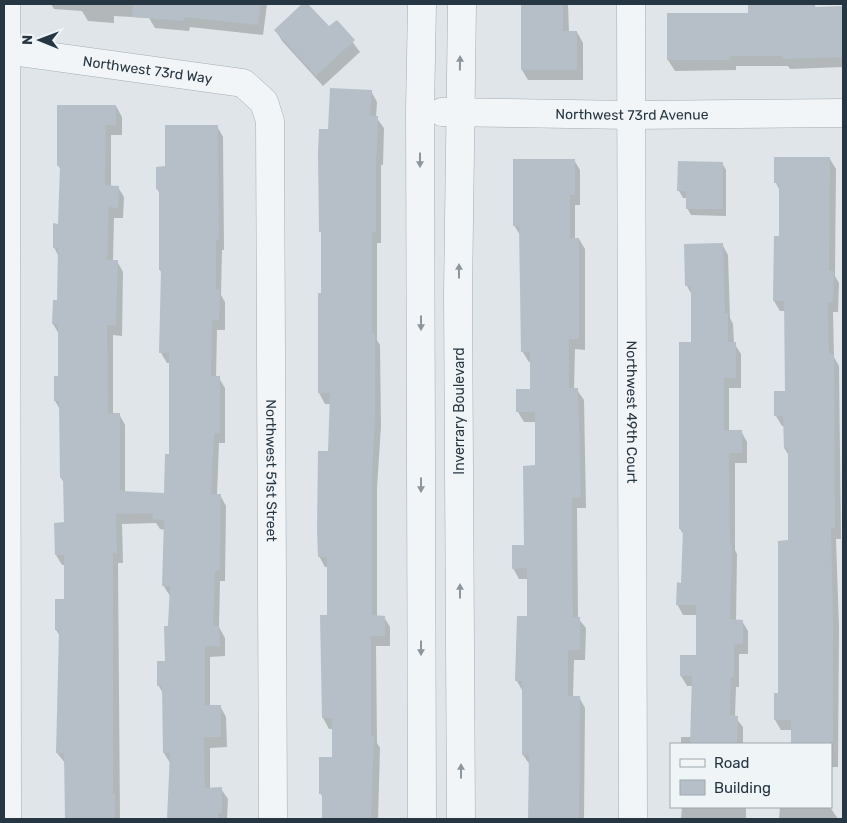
<svg xmlns="http://www.w3.org/2000/svg" width="847" height="823" viewBox="0 0 847 823" font-family="Rubik,sans-serif">
	<style>
		.shadow { fill: #0003 }
		.building { fill: #b6bfc7 }
		.lines { fill: none; stroke-linecap: round; stroke-linejoin: round }
		.minor-casing { stroke: #a4adb4; stroke-width: 29 }
		.minor { stroke: #f2f5f7; stroke-width: 28 }
		.oneway { fill: #8c969c }
		.labels { text-anchor: middle; stroke-width: 5; stroke-linejoin: round; paint-order: stroke }
		.street-label { font-size: 14px; fill: #263642; stroke: #eff4f7 }
	</style>
	<rect width="100%" height="100%" fill="#dfe5e9"/>
	<g class="shadow">
		<polygon points="51,4 267,4 263,35 190,27 189,31 155,28 149,18 114,16 114,23 88,21 82,11 54,9"/>
		<polygon points="304,4 329,28 337,21 360,52 323,86 282,41 276,30"/>
		<polygon points="522,4 568,4 569,32 577,32 583,43 583,80 528,80 522,70"/>
		<polygon points="749,4 814,4 816,8 843,8 843,67 790,69 788,66 736,66 736,70 675,71 668,60 668,14 749,14"/>
		<polygon points="371,91 377,102 376,117 384,128 383,165 381,165 381,243 377,243 377,340 380,345 381,426 377,488 377,617 384,617 390,627 390,646 376,646 377,743 380,748 378,819 324,819 324,799 320,793 333,758 333,729 329,729 323,718 328,616 328,567 325,567 319,556 329,452 331,404 325,404 319,393 319,294 322,294 330,130"/>
		<polygon points="116,106 122,117 122,135 111,135 111,187 118,187 124,197 123,218 114,218 113,261 117,261 123,272 122,336 113,335 113,414 119,414 125,425 125,493 165,495 170,455 170,363 167,363 161,353 162,274 160,270 160,194 157,189 166,168 217,126 223,137 224,250 222,250 221,295 225,302 225,330 217,330 216,378 219,378 225,388 225,443 219,443 217,495 220,495 226,506 225,581 220,581 219,627 225,638 225,656 210,657 210,706 220,706 226,717 227,747 210,748 210,789 221,789 228,799 227,819 168,819 170,763 164,753 163,693 158,685 166,662 170,596 163,585 165,530 160,529 156,523 122,524 123,563 118,563 120,819 66,819 65,763 57,753 60,636 56,630 66,600 65,565 62,565 56,555 65,524 64,483 61,478 61,411 55,401 55,377 59,377 59,334 53,324 58,301 59,257 54,247 59,225 61,170 58,165"/>
		<polygon points="830,159 836,169 835,276 839,283 838,312 833,312 834,357 839,366 841,539 836,539 839,628 838,767 831,767 831,744 792,744 792,730 781,730 775,720 780,694 789,542 789,456 785,449 785,426 782,426 776,416 786,392 785,311 780,311 774,301 780,237 780,191 776,183"/>
		<polygon points="574,160 580,170 580,205 575,205 575,239 579,239 585,249 585,350 575,349 574,390 577,390 584,400 586,508 577,508 578,618 586,628 585,660 574,660 573,697 579,697 585,708 584,819 529,819 530,765 523,755 523,692 517,681 528,617 528,579 519,579 513,568 525,546 536,467 536,422 524,422 518,412 532,390 531,362 529,362 522,351 520,235 514,225"/>
		<polygon points="722,163 726,170 726,216 691,215 687,208 687,198 683,198 679,191"/>
		<polygon points="722,244 728,255 730,318 733,324 734,343 741,354 741,388 729,388 729,431 741,431 747,442 747,463 735,463 735,550 737,554 736,621 742,621 748,631 748,654 739,654 739,687 736,687 735,717 743,727 743,744 681,744 681,737 691,737 693,686 687,686 681,676 697,656 697,615 683,615 677,604 682,584 684,535 680,529 692,343 692,295 687,286"/>
		<polygon points="682,807 746,807 746,819 681,819"/>
		<polygon points="780,807 830,807 838,819 779,819"/>
	</g>
	<g class="building">
		<polygon points="133,4 260,4 258,25 184,17 184,21 132,17"/>
		<polygon points="302,4 308,4 329,26 337,20 355,40 316,76 274,30"/>
		<polygon points="521,4 563,4 563,31 577,31 577,70 521,70"/>
		<polygon points="748,4 813,4 813,7 843,6 843,57 782,59 782,56 730,56 730,60 667,60 667,13 748,13"/>
		<polygon points="330,88 372,90 370,116 378,116 377,154 376,154 376,232 372,232 372,333 375,333 375,414 372,477 372,615 385,616 385,636 371,636 371,736 374,736 371,819 322,819 322,794 319,794 319,757 332,757 332,718 322,718 320,615 327,615 327,557 318,557 317,530 318,451 328,451 330,393 318,393 318,293 321,293 321,232 319,232 318,152 319,129 328,129"/>
		<polygon points="57,105 116,105 116,125 106,125 105,185 119,186 118,208 109,207 107,260 118,260 116,325 107,325 108,413 120,413 120,489 122,491 164,493 165,454 169,454 169,353 159,353 161,270 159,270 159,189 156,189 156,167 165,166 165,125 218,125 219,240 216,240 216,290 220,290 219,320 212,320 211,376 220,376 220,433 214,433 211,494 221,494 220,571 215,571 213,626 219,626 220,646 205,646 205,705 221,705 221,737 204,737 205,788 222,787 222,813 218,813 218,819 167,819 170,753 163,753 162,685 157,686 157,661 165,661 164,626 168,626 170,586 162,586 164,520 152,519 153,513 116,514 117,553 113,553 113,794 115,794 115,819 65,819 64,753 56,753 59,630 55,630 55,599 64,599 64,555 55,555 54,523 64,522 63,478 60,478 59,401 54,401 54,376 58,376 58,324 52,324 53,300 57,300 58,248 53,248 53,223 58,224 60,166 57,166"/>
		<polygon points="774,157 830,157 829,271 834,271 833,302 828,302 829,354 834,354 835,528 831,528 833,616 833,744 791,744 791,720 774,720 774,693 778,693 778,541 788,540 788,449 784,449 783,416 774,416 774,391 785,391 784,301 773,301 774,236 779,236 779,183 774,183"/>
		<polygon points="513,159 575,159 575,195 570,195 570,238 579,238 579,339 569,339 569,388 578,388 581,498 572,498 572,545 573,617 580,617 580,650 568,650 568,696 580,696 579,819 528,819 529,755 522,755 522,681 515,681 517,616 527,616 527,568 512,569 512,545 524,545 523,466 535,465 535,412 516,412 516,389 530,389 530,352 521,352 519,226 513,226"/>
		<polygon points="678,161 723,162 723,209 686,209 686,191 677,191"/>
		<polygon points="723,243 725,313 728,313 728,342 736,342 736,378 724,378 724,430 742,430 742,453 729,453 730,543 732,543 730,619 743,620 743,644 734,644 734,677 731,677 730,715 738,716 737,744 690,744 692,676 680,676 680,655 696,655 696,605 676,605 677,582 681,583 683,529 679,529 679,342 691,342 691,286 685,286 684,244"/>
	</g>
	<g class="lines">
		<defs>
			<g id="minor">
				<polyline points="6,4 7,819"/>
				<path id="s1" d="M631,4l2,815"/>
				<path id="s2" d="M4,50l239,33 21,19 6,19 3,698"/>
				<path id="s3" d="M442,112l189,3 212,-2"/>
				<polyline points="422,819 420,111 422,4"/>
				<polyline points="461,819 458,294 462,4"/>
			</g>
		</defs>
		<use href="#minor" class="minor-casing"/>
		<use href="#minor" class="minor"/>
	</g>
	<defs><path id="oneway-solid" d="M-6-.8H1V-3.2L6.5 0L1 3.2V.8H-6Z" transform="scale(1.25)"/></defs>
	<g class="oneway">
		<use href="#oneway-solid" transform="translate(460 63) rotate(-89)"/>
		<use href="#oneway-solid" transform="translate(420 160) rotate(90)"/>
		<use href="#oneway-solid" transform="translate(459 271) rotate(-90)"/>
		<use href="#oneway-solid" transform="translate(421 323) rotate(90)"/>
		<use href="#oneway-solid" transform="translate(421 485) rotate(90)"/>
		<use href="#oneway-solid" transform="translate(460 591) rotate(-90)"/>
		<use href="#oneway-solid" transform="translate(421 648) rotate(90)"/>
		<use href="#oneway-solid" transform="translate(461 771) rotate(-90)"/>
	</g>
	<g class="labels">
		<g class="street-label">
			<text dy="5" stroke="none"><textPath href="#s2" startOffset="145">Northwest 73rd Way</textPath></text>
			<text dy="5" stroke="none"><textPath href="#s3" startOffset="190">Northwest 73rd Avenue</textPath></text>
			<text transform="translate(459 411) rotate(-90)" y="5">Inverrary Boulevard</text>
			<text dy="5" stroke="none"><textPath href="#s1" startOffset="408">Northwest 49th Court</textPath></text>
			<text dy="5" stroke="none"><textPath href="#s2" startOffset="639">Northwest 51st Street</textPath></text>
		</g>
	</g>
	<rect width="847" height="823" fill="none" stroke="#263642" stroke-width="10"/>
	<rect x="670" y="743" width="162" height="65" fill="#eff4f7" stroke="#9fa8af"/>
	<rect x="680" y="759" width="25" height="8" fill="#f2f5f7" stroke="#9fa8af"/>
	<text x="714" y="768" font-size="15" fill="#263642">Road</text>
	<rect x="680" y="780" width="25" height="15" fill="#b6bfc7" stroke="#9fa8af"/>
	<text x="714" y="793" font-size="15" fill="#263642">Building</text>
	<g transform="translate(40 40) rotate(271)" stroke="#eff4f7" stroke-width="4" paint-order="stroke">
	<path d="M0-4L9 19L0 12L-9 19Z" fill="#263642"/>
	<text y="-8" font-size="14" font-weight="bold" text-anchor="middle" fill="#263642">N</text>
	</g>
</svg>
